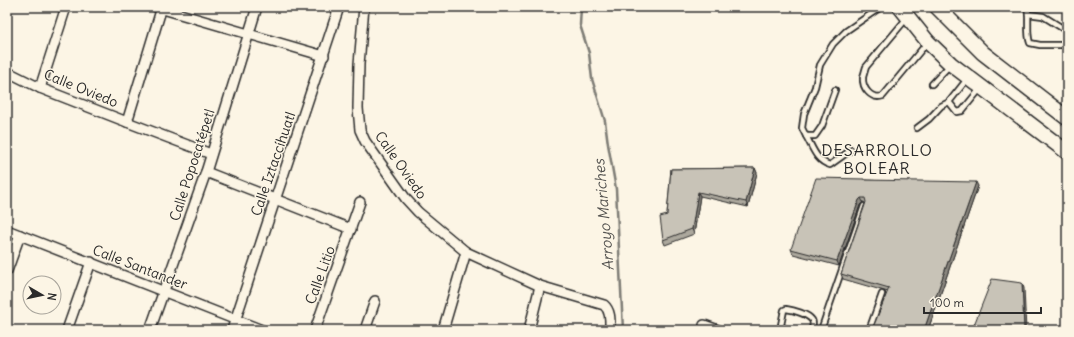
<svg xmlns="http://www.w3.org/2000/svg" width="1074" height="337" viewBox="0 0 1074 337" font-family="Delius,sans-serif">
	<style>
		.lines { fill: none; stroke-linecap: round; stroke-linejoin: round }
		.stream { stroke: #7d7b74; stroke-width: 2.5 }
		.lane-casing { stroke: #2b2b2b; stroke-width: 8 }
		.street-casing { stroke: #2b2b2b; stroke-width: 12 }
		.primary-casing { stroke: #2b2b2b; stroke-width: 17 }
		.lane { stroke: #fcf5e5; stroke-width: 4.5 }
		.street { stroke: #fcf5e5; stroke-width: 9 }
		.primary { stroke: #fcf5e5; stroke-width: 14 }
		.wall { fill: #aca89d; stroke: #2b2b2b }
		.shaded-wall { fill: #8c8880; stroke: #2b2b2b }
		.building { fill: #c8c3b7; stroke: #2b2b2b }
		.labels { text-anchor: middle; stroke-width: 3; stroke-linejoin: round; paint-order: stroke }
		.street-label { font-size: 14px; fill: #2b2b2b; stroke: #fcf5e5 }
		.water-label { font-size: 15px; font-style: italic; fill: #545350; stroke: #fcf5e5 }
		.quarter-label { font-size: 16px; letter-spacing: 1px; fill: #2b2b2b; stroke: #fcf5e5 }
	</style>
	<rect width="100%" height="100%" fill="#fcf5e5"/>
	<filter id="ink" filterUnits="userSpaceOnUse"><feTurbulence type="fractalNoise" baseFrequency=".025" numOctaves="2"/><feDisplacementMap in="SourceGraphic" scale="8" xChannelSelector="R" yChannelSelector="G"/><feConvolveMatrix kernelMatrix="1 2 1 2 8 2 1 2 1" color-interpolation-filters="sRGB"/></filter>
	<g filter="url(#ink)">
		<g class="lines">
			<polyline class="stream" points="581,7 580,25 589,53 592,79 605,121 608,144 616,189 623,330"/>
			<defs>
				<g id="lane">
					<path d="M1027,7c3,11 -1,25 3,36l10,2h27"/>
					<polyline points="1028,14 1043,16 1067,31"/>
					<path d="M907,18l-41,49c-1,3 -2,7 -3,10 -1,11 8,23 20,19l44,-53"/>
					<polyline points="968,78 949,102 957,112 962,111 980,89"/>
					<polyline points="932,84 950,65"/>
					<polyline points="835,90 822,126 815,136 806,136 802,128 804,114 815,87 820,65 833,44 846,31 881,7"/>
					<polyline points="917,128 929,119 941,106 949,102"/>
					<path d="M806,136c7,12 10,25 24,29l21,-15"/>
					<path d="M791,330l-8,-2 -2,-3 3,-15 2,-1c7,1 22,5 26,11 2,3 0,7 0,10"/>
					<polyline points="821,330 864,206"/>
					<polyline points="869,330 882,294"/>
				</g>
				<g id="street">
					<polyline points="156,7 324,56"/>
					<path d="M364,7l-5,57 -1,44 2,22 5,11 41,58 12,13 48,40 74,34 64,19c7,6 6,16 6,25"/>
					<polyline points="7,74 12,74 40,88 127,122 211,154"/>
					<polyline points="40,88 66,7"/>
					<polyline points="127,122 162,7"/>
					<polyline points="206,172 351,229"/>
					<polyline points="7,230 262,330"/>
					<polyline points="7,271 20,235"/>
					<polyline points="704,325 718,330"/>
					<polyline points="67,330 91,262"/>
					<polyline points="150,330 206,172 257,7"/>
					<polyline points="232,330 339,7"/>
					<polyline points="315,330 360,202"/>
					<polyline points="365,330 375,301"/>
					<polyline points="443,330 466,252"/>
					<polyline points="529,330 540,286"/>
				</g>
				<g id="primary">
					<polyline points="900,7 928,42 951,64 1067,152"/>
					<polyline points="937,7 983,53 1067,118"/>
				</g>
			</defs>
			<use href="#lane" class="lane-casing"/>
			<use href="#street" class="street-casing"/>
			<use href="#primary" class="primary-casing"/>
			<use href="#lane" class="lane"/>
			<use href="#street" class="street"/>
			<use href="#primary" class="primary"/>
		</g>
		<g class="wall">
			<polygon points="755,168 757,173 748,207 700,196 694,234 665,245 663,240 667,215 671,169"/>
			<polygon points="866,180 978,186 928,330 872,330 888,292 843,279 841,274 865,203 863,202 860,205 839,266 793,254 791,249"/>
		</g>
		<g class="shaded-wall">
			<polygon points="755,168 757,173 748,207 746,202"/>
			<polygon points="976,182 978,186 928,330 924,330"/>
			<polygon points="698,192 700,196 694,234 692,229"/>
			<polygon points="861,198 863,202 860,205 839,266 837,261 859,200"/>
			<polygon points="1022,283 1024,288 1026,330 1024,330"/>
		</g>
		<g class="building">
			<polygon points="755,168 746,202 698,192 692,229 663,240 660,217 667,215 671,169"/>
			<polygon points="816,178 865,179 865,180 976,182 924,330 872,330 889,288 841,274 866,202 865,198 861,198 859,200 837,261 791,249"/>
			<polygon points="992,279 1022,283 1024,330 972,330"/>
		</g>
	</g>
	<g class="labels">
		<g class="street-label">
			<text transform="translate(81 88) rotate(22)" y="5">Calle Oviedo</text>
			<text transform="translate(273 164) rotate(-71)" y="5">Calle Iztaccíhuatl</text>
			<text transform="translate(192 165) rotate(-72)" y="5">Calle Popocatépetl</text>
			<text transform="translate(401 165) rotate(55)" y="5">Calle Oviedo</text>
			<text transform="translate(140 267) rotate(21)" y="5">Calle Santander</text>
			<text transform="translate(320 275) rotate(-70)" y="5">Calle Litio</text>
		</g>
		<g class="water-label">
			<text transform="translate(604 215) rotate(-95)" y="5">Arroyo Mariches</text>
		</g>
		<g class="quarter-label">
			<text x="877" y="156">DESARROLLO<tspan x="877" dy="18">BOLEAR</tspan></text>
		</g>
	</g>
	<rect width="1074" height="337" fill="none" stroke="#fcf5e5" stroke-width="24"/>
	<rect x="12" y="12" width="1050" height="313" fill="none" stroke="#2b2b2b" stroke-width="1.5" filter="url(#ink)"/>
	<g transform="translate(42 295) rotate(99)"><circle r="19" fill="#fcf5e5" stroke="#a8a49b"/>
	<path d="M0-3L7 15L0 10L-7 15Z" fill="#2b2b2b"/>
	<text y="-6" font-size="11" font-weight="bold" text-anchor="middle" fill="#2b2b2b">N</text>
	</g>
	<path d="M924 307v6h117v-6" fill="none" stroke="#2b2b2b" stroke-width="2"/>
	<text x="930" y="307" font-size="12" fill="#2b2b2b" stroke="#fcf5e5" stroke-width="3" paint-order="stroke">100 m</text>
</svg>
